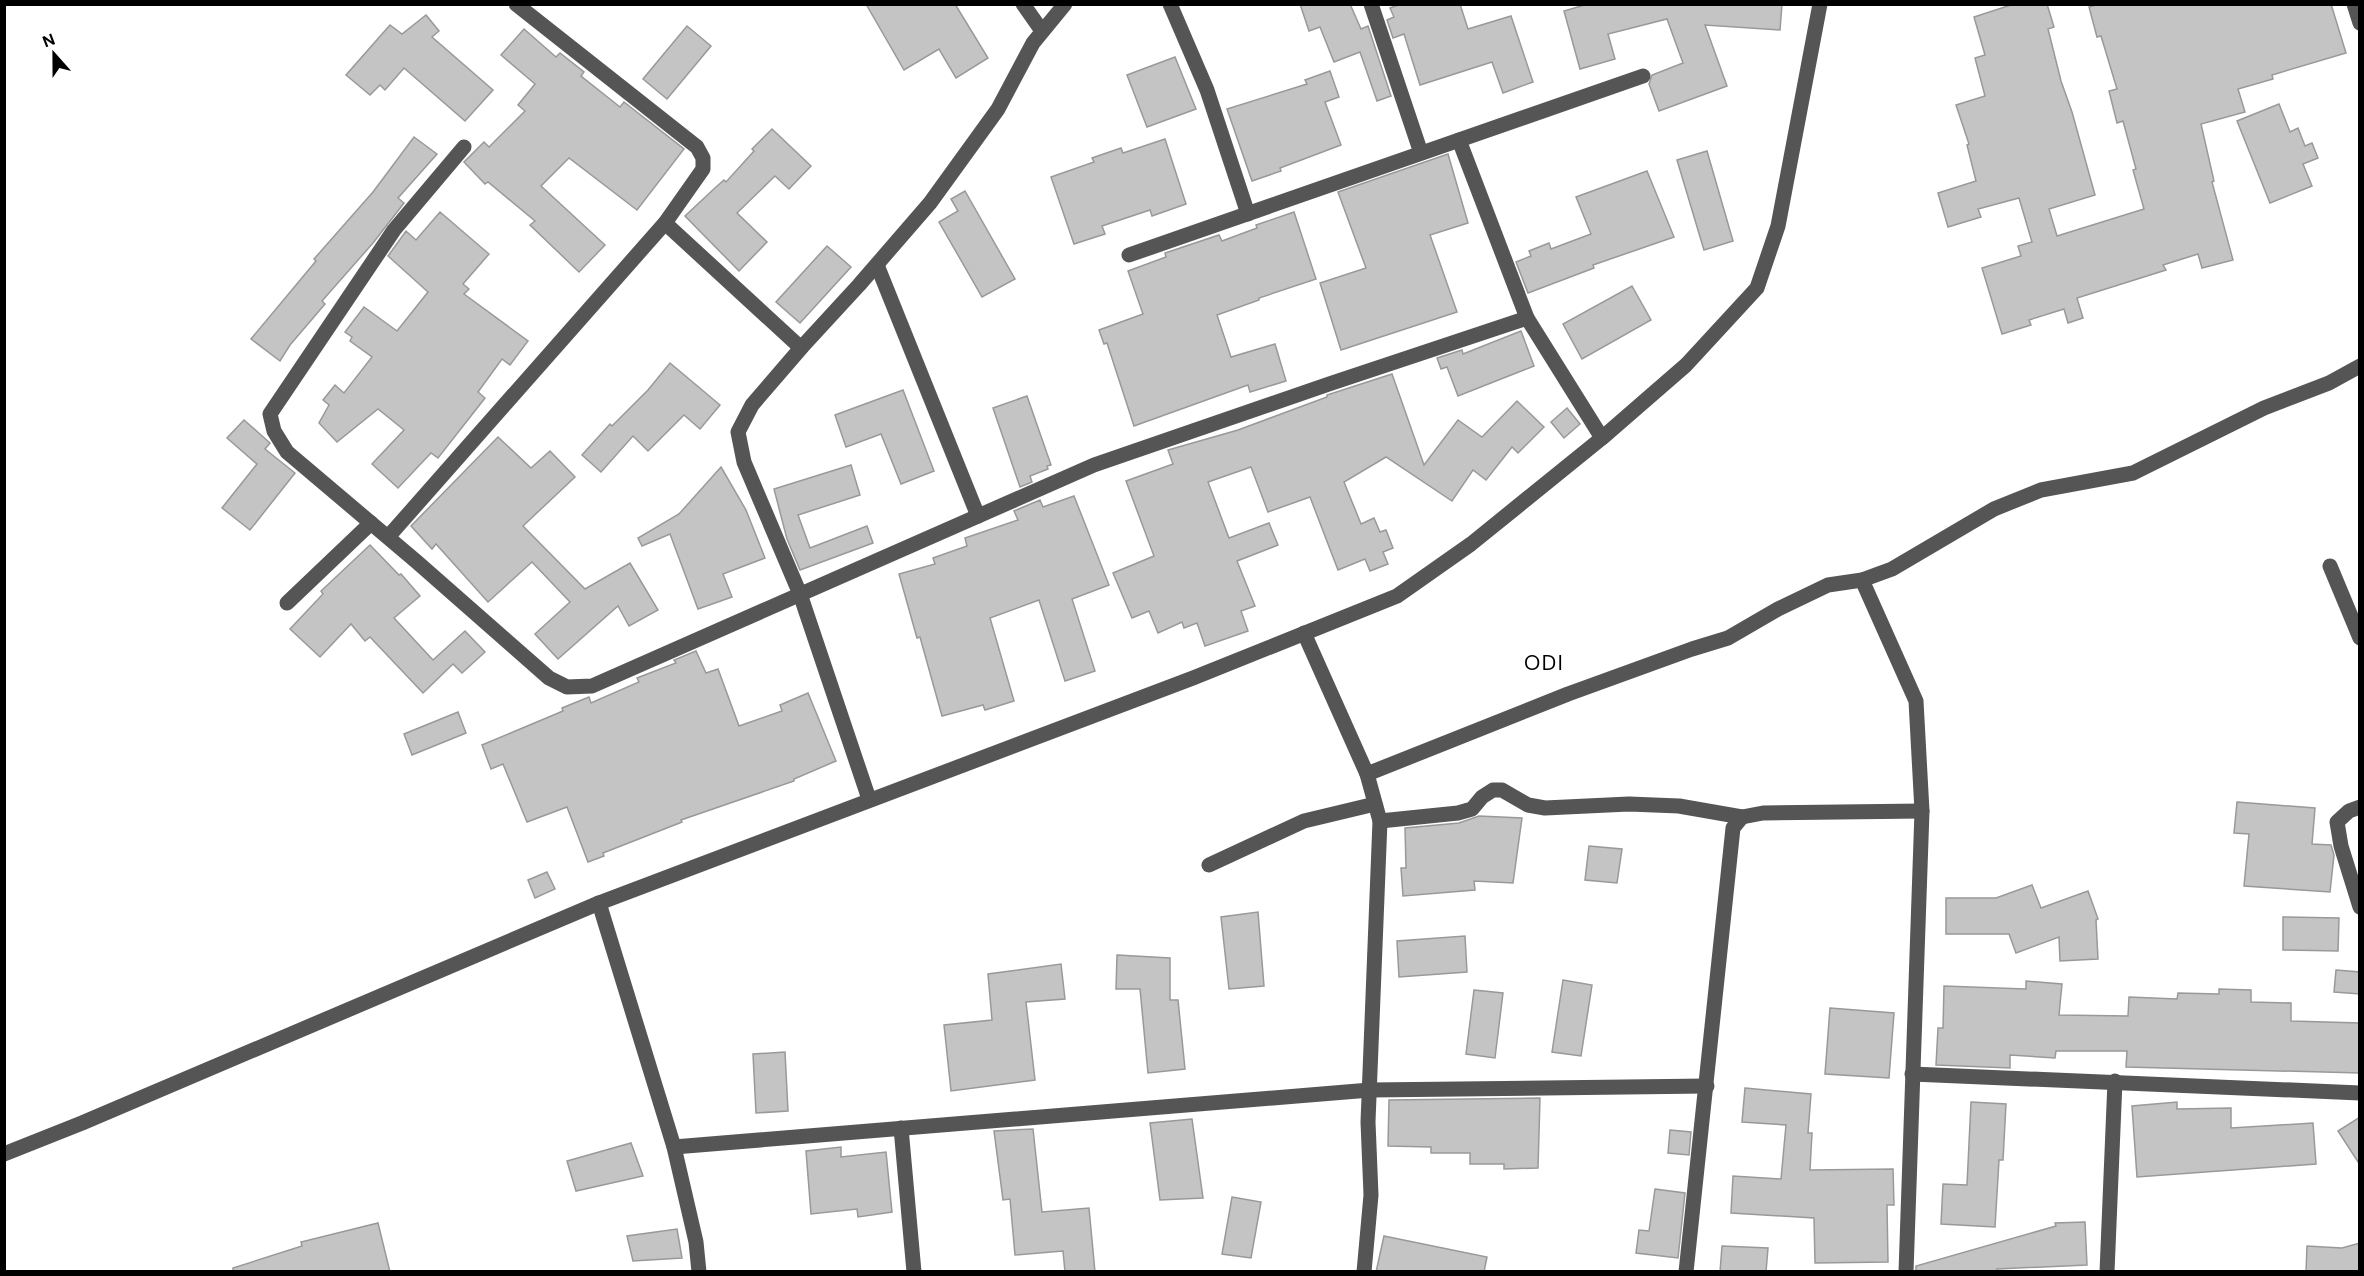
<svg xmlns="http://www.w3.org/2000/svg" width="2364" height="1276" viewBox="0 0 2364 1276" font-family="'DM Sans',sans-serif">
	<style>
		.building { fill: #c4c4c4; stroke: #999; stroke-width: 1.5 }
		.lines { fill: none; stroke-linecap: round; stroke-linejoin: round }
		.minor { stroke: #555; stroke-width: 15 }
		.labels { text-anchor: middle; stroke-width: 4.5; stroke-linejoin: round; paint-order: stroke }
		.quarter-label { font-size: 21px; letter-spacing: 1.5px; fill: #000; stroke: #fff }
	</style>
	<rect width="100%" height="100%" fill="#fff"/>
	<g class="building">
		<polygon points="866,4 955,4 988,58 956,78 939,49 904,70"/>
		<polygon points="1300,4 1350,4 1361,29 1368,26 1391,96 1377,101 1360,52 1334,62 1320,27 1309,31"/>
		<polygon points="1401,4 1460,4 1468,29 1511,16 1533,82 1503,93 1492,62 1420,85 1404,34 1393,38 1387,20 1394,17 1390,8"/>
		<polygon points="1588,4 1782,4 1780,30 1705,25 1727,86 1659,111 1649,84 1652,75 1683,63 1667,19 1608,34 1615,59 1580,69 1564,11"/>
		<polygon points="2014,4 2047,4 2054,27 2048,29 2061,81 2072,112 2095,195 2049,209 2057,236 2144,209 2133,170 2136,169 2123,121 2117,123 2109,91 2117,89 2101,36 2097,37 2089,7 2099,4 2331,4 2346,53 2272,75 2273,79 2238,89 2245,112 2201,124 2214,181 2212,182 2233,260 2202,268 2198,254 2163,265 2166,270 2077,298 2083,318 2068,323 2064,309 2029,320 2031,325 2002,334 1982,268 2021,256 2018,246 2032,242 2019,198 1978,209 1981,217 1948,227 1938,193 1976,181 1967,145 1969,144 1956,105 1985,96 1975,58 1985,55 1974,17"/>
		<polygon points="426,15 439,31 432,37 493,90 465,121 404,68 385,90 380,85 370,95 346,75 390,25 402,34"/>
		<polygon points="687,26 711,46 667,99 643,79"/>
		<polygon points="524,29 556,57 560,53 584,72 581,76 620,107 624,102 684,149 637,210 569,158 541,186 605,245 579,272 530,225 535,221 488,182 485,184 464,162 484,142 489,147 525,111 518,105 535,84 501,55"/>
		<polygon points="1175,57 1196,109 1147,127 1127,75"/>
		<polygon points="1330,71 1339,97 1325,102 1341,145 1280,168 1281,171 1252,181 1227,109 1307,84 1305,80"/>
		<polygon points="2279,104 2290,132 2298,128 2305,146 2312,143 2318,158 2303,164 2312,186 2270,203 2237,121"/>
		<polygon points="772,129 811,166 789,189 775,176 737,213 767,242 739,271 685,216 716,187 724,180 726,182 754,151 752,149"/>
		<polygon points="414,137 437,154 398,198 404,203 373,243 322,301 325,304 290,345 280,361 251,339 316,261 314,259 373,192"/>
		<polygon points="1165,139 1186,204 1152,216 1150,210 1102,226 1105,234 1074,244 1051,177 1094,162 1092,158 1121,148 1123,153"/>
		<polygon points="1707,151 1733,241 1704,250 1677,160"/>
		<polygon points="1448,154 1468,223 1430,235 1457,312 1341,350 1320,283 1366,268 1338,192"/>
		<polygon points="1647,171 1674,237 1593,265 1594,268 1528,293 1516,262 1531,256 1529,251 1549,243 1551,249 1591,234 1576,197"/>
		<polygon points="965,191 1015,279 982,297 939,222 958,211 951,199"/>
		<polygon points="440,212 489,254 463,284 469,289 464,294 528,341 510,365 502,359 478,392 485,398 438,458 431,453 398,488 372,464 404,430 378,409 337,442 319,423 329,405 323,400 335,385 344,393 372,357 350,341 352,337 345,332 364,307 397,331 428,292 388,256 406,231 416,240"/>
		<polygon points="1294,212 1316,279 1259,298 1259,300 1217,315 1231,357 1275,344 1286,381 1250,392 1248,385 1134,426 1107,343 1104,344 1099,330 1143,314 1128,271 1166,257 1165,253 1219,235 1222,241 1257,228 1256,225"/>
		<polygon points="827,246 851,267 800,323 776,302"/>
		<polygon points="1632,286 1651,320 1582,359 1563,324"/>
		<polygon points="1521,331 1534,366 1458,396 1447,367 1441,369 1437,358 1462,350 1463,354"/>
		<polygon points="670,363 720,405 700,429 684,415 648,451 633,436 601,472 582,455 610,424 612,426 648,390"/>
		<polygon points="1392,374 1424,465 1458,420 1482,437 1517,401 1544,427 1518,453 1512,447 1486,480 1473,470 1452,501 1386,457 1344,482 1361,524 1374,518 1380,532 1386,530 1393,548 1383,552 1388,564 1370,571 1365,559 1338,570 1310,497 1268,512 1251,467 1208,482 1229,538 1269,523 1278,545 1237,561 1255,606 1241,611 1248,631 1205,646 1197,623 1184,628 1182,622 1158,633 1149,611 1132,618 1113,573 1154,556 1126,481 1173,464 1168,450 1238,430 1327,397 1327,395"/>
		<polygon points="903,390 934,471 901,484 881,434 846,447 835,415"/>
		<polygon points="1027,396 1051,465 1047,466 1048,469 1030,476 1032,482 1020,487 993,408"/>
		<polygon points="1567,408 1580,424 1564,438 1551,422"/>
		<polygon points="244,420 270,443 265,449 295,473 250,530 222,508 257,464 227,438"/>
		<polygon points="498,437 531,468 550,451 575,477 523,526 585,589 630,563 658,610 629,626 618,606 558,659 535,634 570,602 532,562 488,602 436,544 432,549 411,526"/>
		<polygon points="851,465 860,495 798,515 810,548 867,526 873,543 800,570 787,539 774,489"/>
		<polygon points="721,467 746,510 765,558 723,574 732,597 698,609 670,534 642,546 638,538 679,514"/>
		<polygon points="1074,496 1109,585 1072,599 1095,671 1065,681 1039,600 990,618 1014,701 985,710 983,705 942,716 920,637 917,638 899,574 935,564 933,558 967,546 965,538 1018,520 1014,511 1040,500 1043,507"/>
		<polygon points="370,545 399,575 401,574 420,596 394,618 433,660 465,631 485,652 462,673 453,664 423,693 370,637 365,641 351,624 320,657 290,629 323,594 321,591"/>
		<polygon points="696,651 706,673 718,669 739,726 782,711 780,705 808,693 836,761 794,779 794,781 681,820 682,822 603,853 604,856 588,862 567,807 527,822 503,764 491,769 482,745 563,711 562,708 589,697 591,703 639,682 637,678 676,663 674,660"/>
		<polygon points="458,712 466,733 412,755 404,734"/>
		<polygon points="2237,802 2315,808 2312,844 2331,845 2334,855 2330,892 2244,886 2249,834 2234,833"/>
		<polygon points="1479,816 1522,818 1513,883 1474,881 1475,890 1403,896 1401,868 1406,868 1405,828 1459,823"/>
		<polygon points="1589,846 1622,849 1617,883 1585,880"/>
		<polygon points="547,872 555,889 535,898 528,880"/>
		<polygon points="2032,885 2041,908 2088,891 2098,919 2096,920 2098,959 2060,961 2059,937 2016,953 2009,934 1946,934 1946,898 1996,898"/>
		<polygon points="1258,912 1264,986 1229,989 1221,917"/>
		<polygon points="2283,917 2339,918 2338,951 2283,950"/>
		<polygon points="1465,936 1467,972 1399,977 1397,941"/>
		<polygon points="1117,955 1170,958 1170,1000 1178,1000 1185,1069 1148,1073 1140,989 1116,989"/>
		<polygon points="1061,964 1065,999 1026,1002 1035,1080 951,1091 944,1025 992,1020 988,974"/>
		<polygon points="2336,970 2360,972 2360,994 2334,992"/>
		<polygon points="1563,980 1592,985 1581,1056 1552,1052"/>
		<polygon points="2026,981 2062,984 2059,1015 2128,1016 2129,997 2177,999 2178,993 2219,994 2219,989 2251,990 2251,1002 2291,1003 2291,1021 2360,1023 2360,1073 2126,1067 2127,1051 2056,1051 2055,1058 2010,1055 2010,1068 1936,1065 1938,1028 1943,1028 1944,986 2026,989"/>
		<polygon points="1474,990 1503,993 1495,1058 1466,1054"/>
		<polygon points="1830,1008 1894,1013 1889,1078 1825,1074"/>
		<polygon points="785,1052 788,1111 756,1113 753,1054"/>
		<polygon points="1745,1088 1811,1094 1808,1133 1812,1133 1810,1170 1893,1169 1894,1205 1887,1205 1888,1262 1815,1263 1814,1218 1731,1213 1733,1176 1781,1179 1786,1125 1742,1122"/>
		<polygon points="1540,1098 1538,1168 1504,1169 1504,1164 1470,1164 1470,1153 1431,1153 1431,1147 1388,1146 1389,1100"/>
		<polygon points="1971,1102 2006,1104 2003,1160 1999,1160 1995,1227 1941,1224 1943,1184 1967,1185"/>
		<polygon points="2177,1102 2177,1109 2231,1108 2231,1128 2313,1123 2316,1164 2137,1177 2132,1106"/>
		<polygon points="2360,1117 2360,1165 2338,1131"/>
		<polygon points="1192,1119 1203,1198 1160,1200 1150,1123"/>
		<polygon points="1033,1129 1042,1212 1089,1208 1095,1272 1065,1272 1063,1251 1015,1255 1010,1199 1003,1200 994,1131"/>
		<polygon points="1670,1130 1691,1132 1689,1155 1668,1153"/>
		<polygon points="631,1143 643,1176 576,1191 567,1161"/>
		<polygon points="841,1147 841,1157 886,1152 892,1212 858,1217 857,1209 811,1214 806,1151"/>
		<polygon points="1655,1189 1685,1193 1678,1258 1636,1253 1639,1230 1649,1231"/>
		<polygon points="1232,1197 1261,1202 1251,1258 1222,1254"/>
		<polygon points="2085,1222 2087,1265 1997,1269 1998,1272 1916,1272 1916,1266 2056,1226 2055,1223"/>
		<polygon points="378,1223 390,1272 233,1272 233,1268 302,1246 301,1242"/>
		<polygon points="677,1229 682,1258 633,1261 627,1236"/>
		<polygon points="1384,1236 1487,1257 1484,1272 1376,1272"/>
		<polygon points="2360,1243 2360,1272 2306,1272 2307,1246 2342,1248"/>
		<polygon points="1722,1246 1768,1248 1766,1272 1720,1272"/>
	</g>
	<g class="lines">
		<g class="minor">
			<polyline points="1023,4 1042,31"/>
			<polyline points="1170,4 1207,90 1248,214"/>
			<polyline points="1371,4 1421,153"/>
			<polyline points="2354,4 2360,23"/>
			<polyline points="1459,140 1527,318 1602,438"/>
			<polyline points="464,147 394,230 270,414 274,431 287,452 417,562 549,678 567,687 592,686 1094,465 1329,384 1527,318"/>
			<polyline points="665,223 801,348"/>
			<polyline points="1129,255 1643,76"/>
			<polyline points="877,265 978,516"/>
			<polyline points="388,537 665,223 703,169 703,158 697,147 516,4"/>
			<polyline points="2330,566 2360,638"/>
			<polyline points="1862,580 1916,701 1922,811 1906,1272"/>
			<polyline points="287,603 371,523"/>
			<polyline points="1304,633 1367,774 1380,821 1368,1122 1371,1195 1364,1272"/>
			<polyline points="1367,774 1568,694 1692,649 1728,638 1778,609 1828,585 1862,580 1892,569 1994,509 2041,490 2133,473 2264,408 2329,383 2360,366"/>
			<polyline points="869,799 800,594 744,462 738,432 752,405 801,348 859,285 930,203 998,109 1033,43 1065,4"/>
			<polyline points="2360,807 2349,811 2337,822 2341,846 2360,907"/>
			<polyline points="1380,821 1458,813 1472,809 1482,797 1493,790 1502,790 1528,805 1545,808 1629,804 1679,806 1742,817 1763,813 1922,811"/>
			<polyline points="1209,865 1304,821 1375,804"/>
			<polyline points="599,903 674,1147 696,1242 699,1272"/>
			<polyline points="1912,1074 2360,1093"/>
			<polyline points="901,1128 914,1272"/>
			<polyline points="674,1147 1370,1090 1707,1086"/>
			<polyline points="4,1154 82,1123 599,903 1193,678 1397,596 1471,544 1602,438 1686,365 1757,288 1778,226 1820,4"/>
			<polyline points="1686,1272 1733,828 1742,817"/>
			<polyline points="2107,1272 2115,1081"/>
		</g>
	</g>
	<g class="labels">
		<g class="quarter-label">
			<text x="1544" y="670">ODI</text>
		</g>
	</g>
	<rect width="2364" height="1276" fill="none" stroke="#000000" stroke-width="12"/>
	<g transform="translate(54 54) rotate(339)" stroke="#ffffff" stroke-width="4.5" paint-order="stroke">
	<path d="M0-4.5L10 22L0 15L-10 22Z" fill="#000000"/>
	<text y="-9" font-size="16" font-weight="bold" text-anchor="middle" fill="#000000">N</text>
	</g>
</svg>
